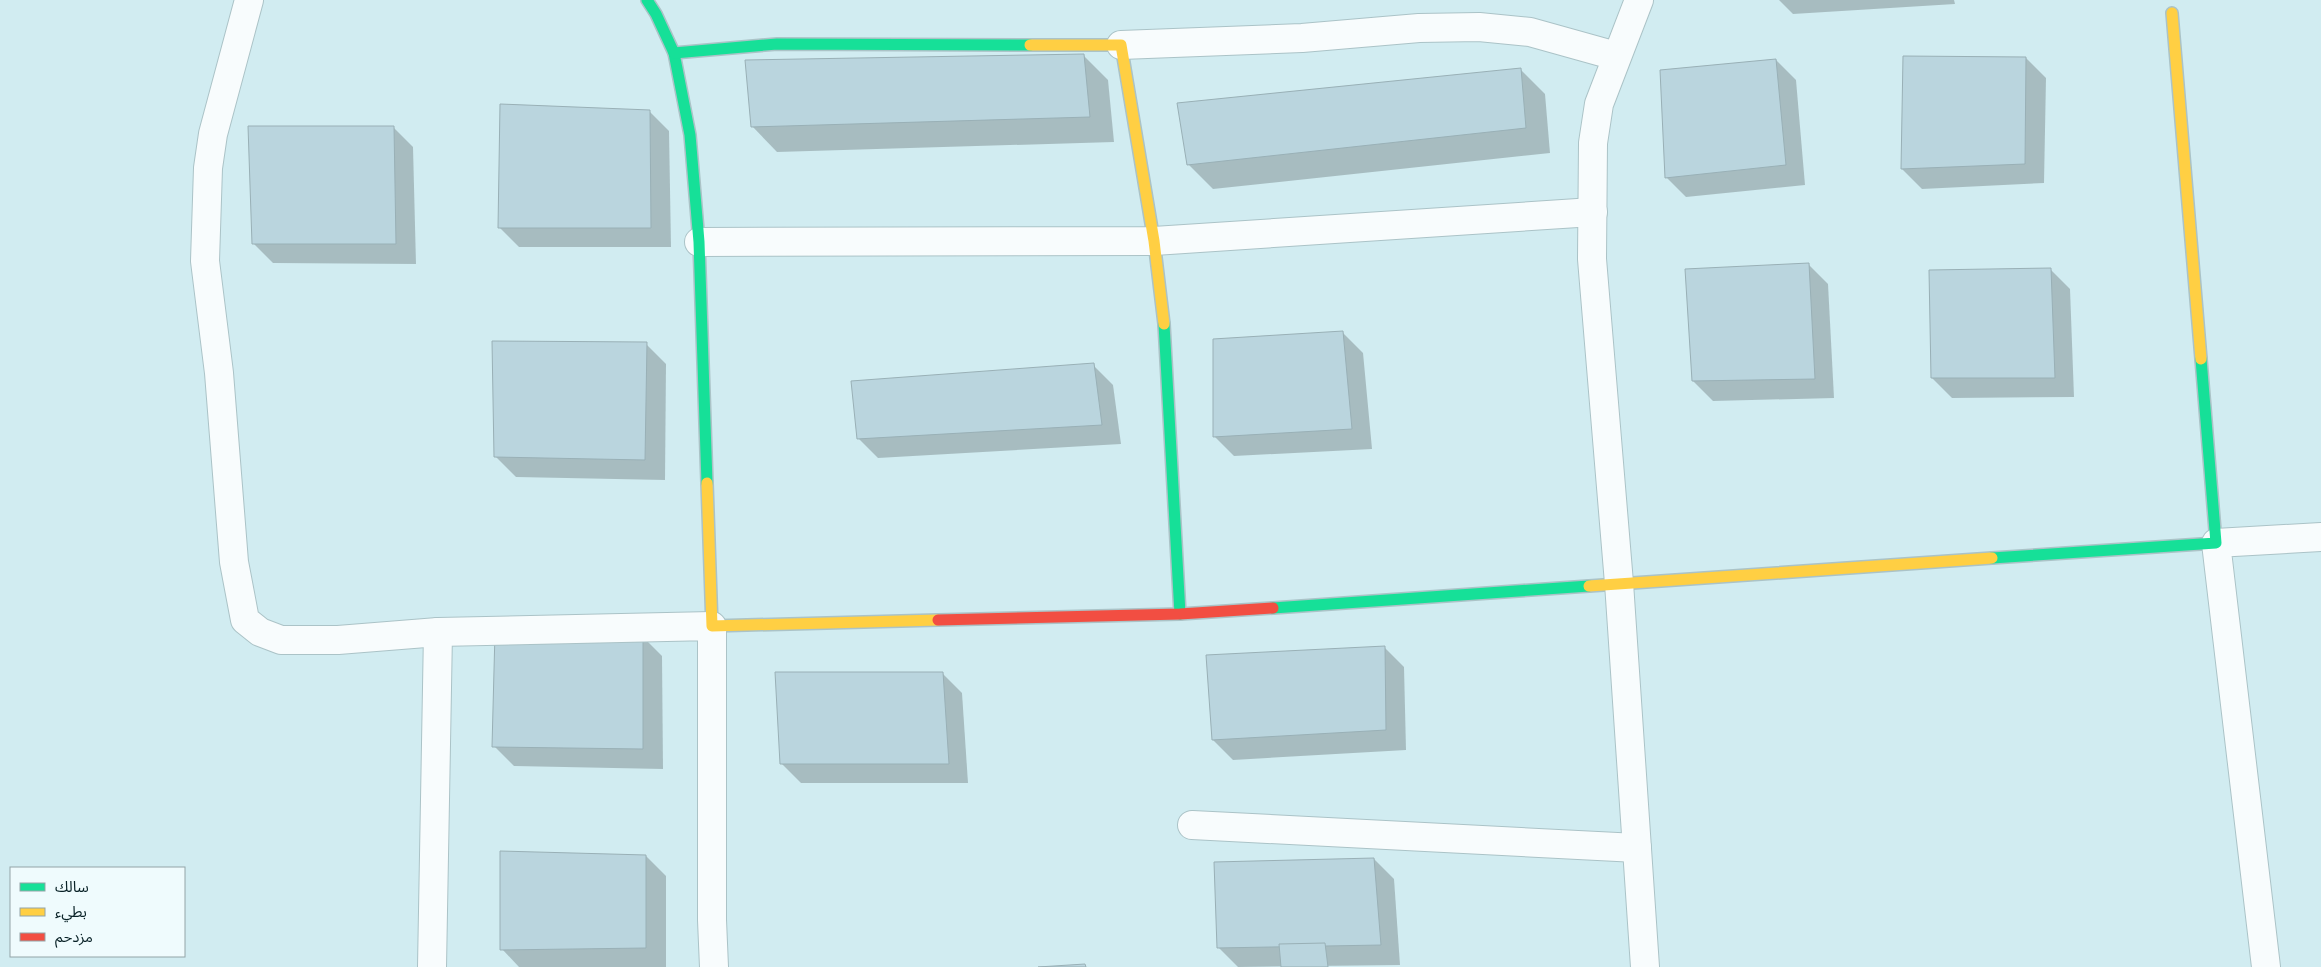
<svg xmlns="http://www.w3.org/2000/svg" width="2321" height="967" viewBox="0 0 2321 967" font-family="'Open Sans','Noto Sans Arabic',sans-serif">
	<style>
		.shadow { fill: #0003 }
		.building { fill: #bad5de; stroke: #99b0b6 }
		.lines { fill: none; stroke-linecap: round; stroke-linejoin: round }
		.street-casing { stroke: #abc3c7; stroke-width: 30 }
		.fast-casing { stroke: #abc3c7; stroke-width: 14 }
		.slow-casing { stroke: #abc3c7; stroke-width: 14 }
		.jam-casing { stroke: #abc3c7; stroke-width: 14 }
		.street { stroke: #f8fcfd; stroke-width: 28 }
		.fast { stroke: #16e098; stroke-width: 11 }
		.slow { stroke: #ffcf43; stroke-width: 11 }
		.jam { stroke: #f24e42; stroke-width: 11 }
	</style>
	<rect width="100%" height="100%" fill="#d1ecf1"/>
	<g class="shadow">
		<polygon points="1779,0 1954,0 1955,4 1793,14"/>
		<polygon points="1083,55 1108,80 1114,142 777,152 752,126"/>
		<polygon points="1904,57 2026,58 2046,78 2044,183 1922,189 1902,169"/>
		<polygon points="1776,60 1796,80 1805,185 1686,197 1666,177"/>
		<polygon points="1520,69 1545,94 1550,153 1213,189 1188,164"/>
		<polygon points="649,111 669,131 671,247 519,247 499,227"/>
		<polygon points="393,127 413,147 416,264 273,263 253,243"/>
		<polygon points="1808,264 1828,284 1834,398 1713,401 1693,381"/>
		<polygon points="2050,269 2070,289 2074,397 1952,398 1932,378"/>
		<polygon points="1343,333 1363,353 1372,449 1234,456 1214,436"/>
		<polygon points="646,344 666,364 665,480 516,477 496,457"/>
		<polygon points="1093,365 1113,385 1121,444 878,458 858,438"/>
		<polygon points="642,636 662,656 663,769 514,766 494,746"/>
		<polygon points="1384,647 1404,667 1406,750 1233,760 1213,740"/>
		<polygon points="942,673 962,693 968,783 801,783 781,763"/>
		<polygon points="646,856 666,876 666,967 519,967 502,949"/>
		<polygon points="1374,859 1394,879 1400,965 1238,967 1218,947"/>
	</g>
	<g class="building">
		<polygon points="1084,54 1090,117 751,127 745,60"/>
		<polygon points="1903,56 2026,57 2025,164 1901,169"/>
		<polygon points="1776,59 1786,165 1665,178 1660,70"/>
		<polygon points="1521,68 1526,128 1187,165 1177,103"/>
		<polygon points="500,104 650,110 651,228 498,228"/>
		<polygon points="248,126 394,126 396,244 252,244"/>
		<polygon points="1809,263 1815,379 1692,381 1685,269"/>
		<polygon points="2051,268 2055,378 1931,378 1929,270"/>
		<polygon points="1343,331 1352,429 1213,437 1213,339"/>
		<polygon points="492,341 647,342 645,460 494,457"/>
		<polygon points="1094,363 1102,425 857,439 851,381"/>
		<polygon points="495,632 643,635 643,749 492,747"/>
		<polygon points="1385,646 1386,730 1212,740 1206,655"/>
		<polygon points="775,672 943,672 949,764 780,764"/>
		<polygon points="500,851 646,855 646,948 500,950"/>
		<polygon points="1374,858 1381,945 1217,948 1214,862"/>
		<polygon points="1325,943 1328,967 1281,967 1279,944"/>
		<polygon points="1085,964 1086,967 1038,967"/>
	</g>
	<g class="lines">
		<defs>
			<g id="street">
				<polyline points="249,0 213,134 208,168 205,261 219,373 234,562 245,620 260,632 281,640 338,640 438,632"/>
				<polyline points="1639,0 1599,104 1593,143 1592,259 1619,583 1645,967"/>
				<polyline points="1121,45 1302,38 1419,28 1479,27 1530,32 1616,56"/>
				<polyline points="699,242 1154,241 1593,212"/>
				<polyline points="1192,825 1637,848"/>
				<polyline points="432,967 438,632 712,626 712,920 714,967"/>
				<polyline points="2266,967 2216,543 2321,537"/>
			</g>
			<g id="fast">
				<polyline points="647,0 656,14 674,53 690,135 699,242 707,483"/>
				<polyline points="674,53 777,44 1030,45"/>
				<polyline points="1164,324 1180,614"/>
				<polyline points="1992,558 2216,543 2201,359"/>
				<polyline points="1273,608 1589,586"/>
			</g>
			<g id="slow">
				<polyline points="2172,13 2201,359"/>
				<polyline points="1030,45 1121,45 1154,241 1164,324"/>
				<polyline points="707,483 712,626 938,620"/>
				<polyline points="1589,586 1992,558"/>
			</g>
			<polyline id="jam" points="938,620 1180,614 1273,608"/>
		</defs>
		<use href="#street" class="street-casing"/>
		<use href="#fast" class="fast-casing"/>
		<use href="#slow" class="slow-casing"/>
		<use href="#jam" class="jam-casing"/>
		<use href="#street" class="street"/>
		<use href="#fast" class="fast"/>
		<use href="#slow" class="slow"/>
		<use href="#jam" class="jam"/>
	</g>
	<rect x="10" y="867" width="175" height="90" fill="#effbfd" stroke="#93a4a7"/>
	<rect x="20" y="883" width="25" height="8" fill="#16e098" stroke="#93a4a7"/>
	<text x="55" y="892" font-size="15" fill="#092227">سالك</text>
	<rect x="20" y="908" width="25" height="8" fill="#ffcf43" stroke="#93a4a7"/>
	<text x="55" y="917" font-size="15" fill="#092227">بطيء</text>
	<rect x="20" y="933" width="25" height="8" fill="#f24e42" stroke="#93a4a7"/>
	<text x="55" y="942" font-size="15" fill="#092227">مزدحم</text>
</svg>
